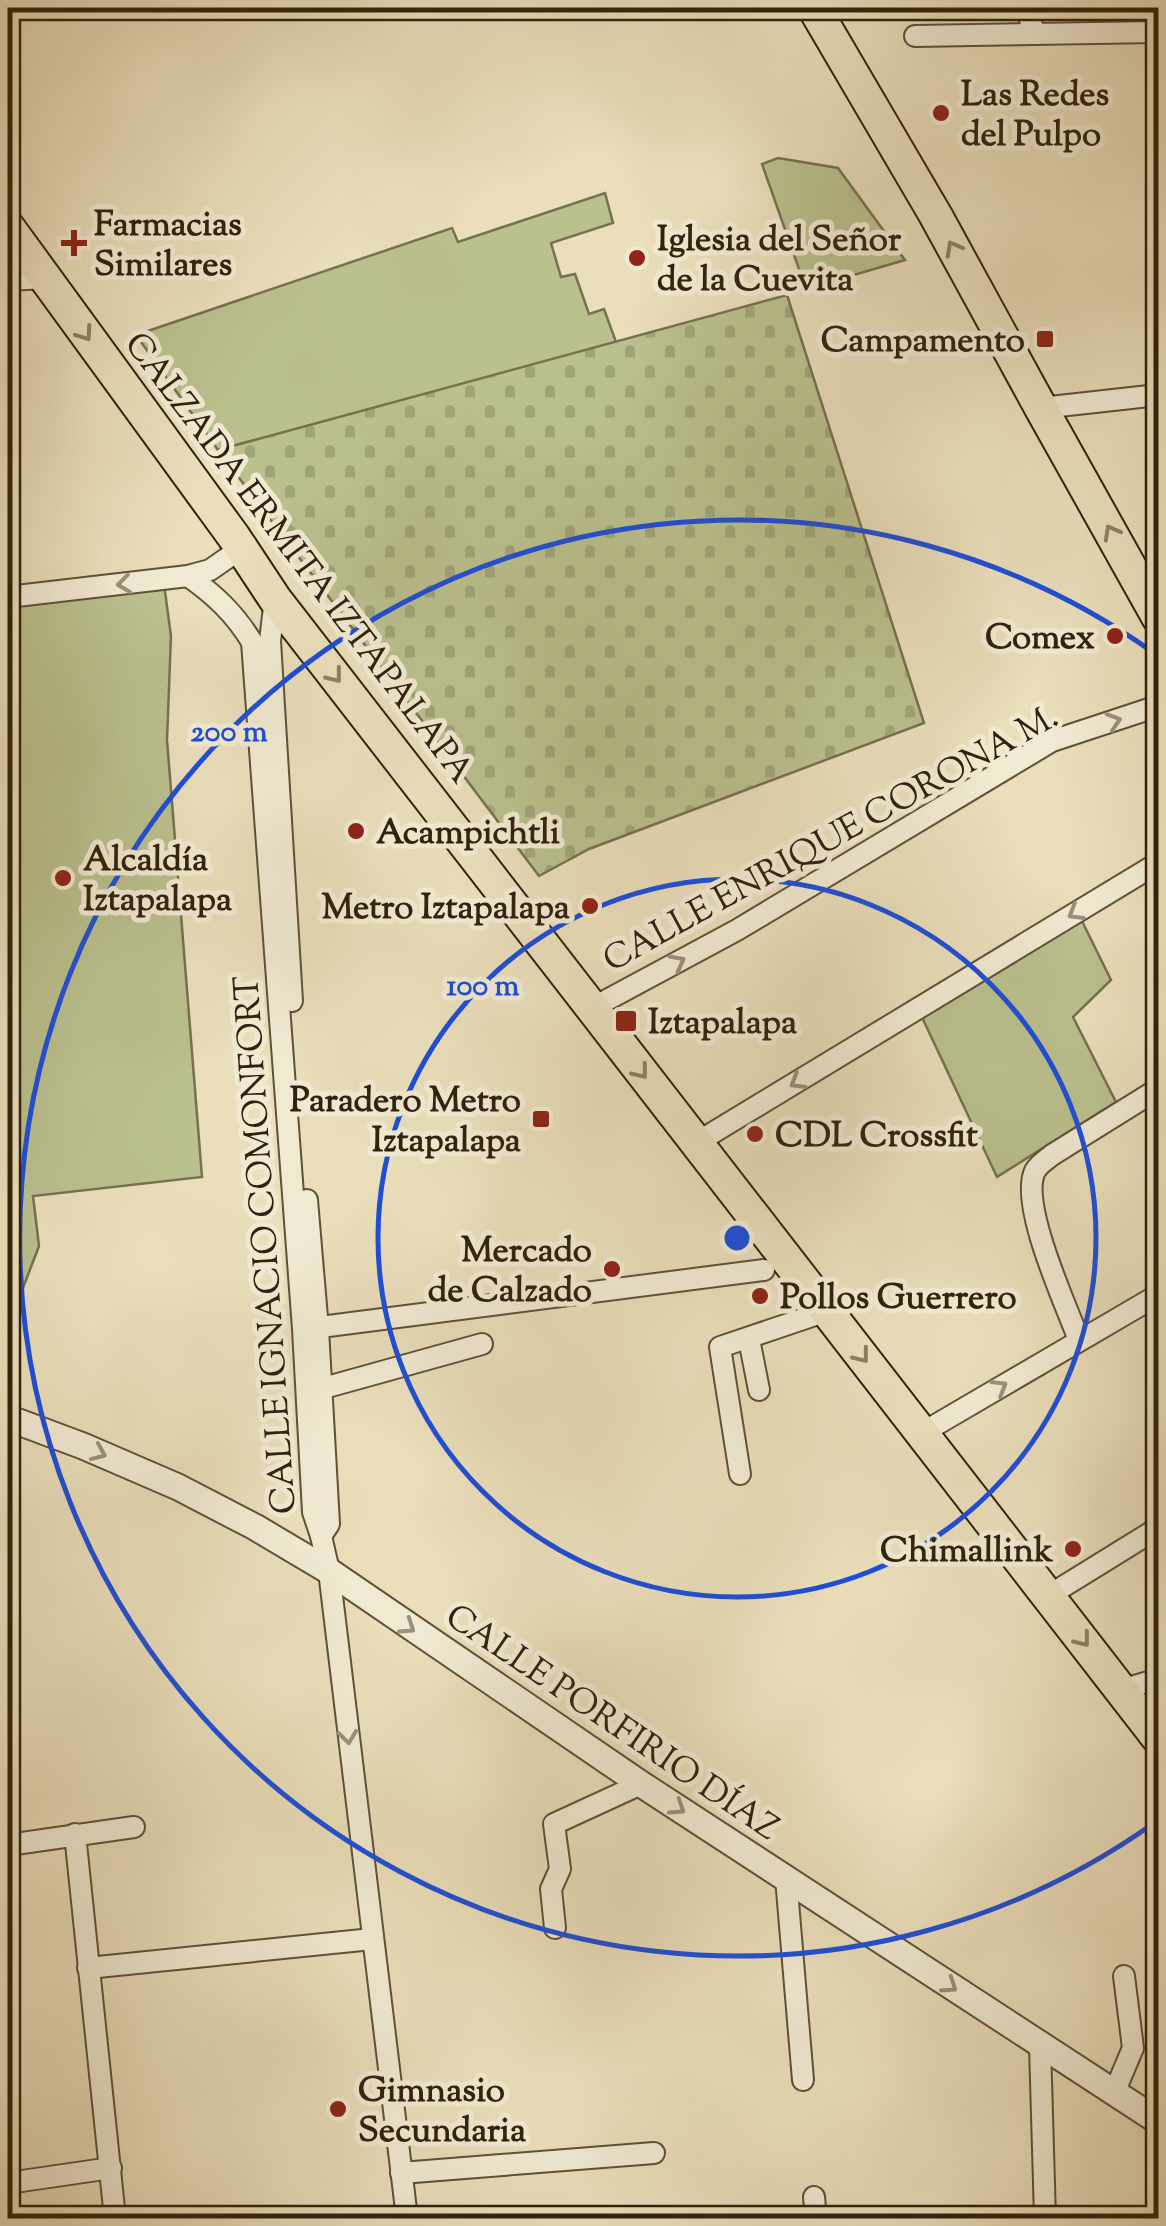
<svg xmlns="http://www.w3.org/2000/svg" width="1166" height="2226" viewBox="0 0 1166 2226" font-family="'Sorts Mill Goudy',serif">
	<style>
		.green { fill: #bac08e; stroke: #76714e; stroke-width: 2.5 }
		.cemetery { fill: url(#cemetery-stones); stroke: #76714e; stroke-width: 2.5 }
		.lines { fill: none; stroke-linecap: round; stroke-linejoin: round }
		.minor-casing { stroke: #5f5138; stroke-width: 24 }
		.tertiary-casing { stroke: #5f5138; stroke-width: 29 }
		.primary-casing { stroke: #31220d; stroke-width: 36 }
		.minor { stroke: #f1ead3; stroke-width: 20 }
		.tertiary { stroke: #f1ead3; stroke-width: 25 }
		.primary { stroke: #eadebb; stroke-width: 32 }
		.oneway { stroke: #8e8064 }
		.oneway2 { stroke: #9b907a }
		.ring { fill: none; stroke: #1d4ed8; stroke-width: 5 }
		.poi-dot { fill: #8f2418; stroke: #f1ead3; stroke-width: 4 }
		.labels { text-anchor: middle; stroke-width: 10; stroke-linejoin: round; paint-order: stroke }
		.poi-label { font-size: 35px; font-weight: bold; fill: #31220d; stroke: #f1ead3; text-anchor: start }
		.street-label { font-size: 35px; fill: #31220d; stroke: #f1ead3 }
		.centre { fill: #1d4ed8; stroke: #f1ead3; stroke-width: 5 }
		.ring-label { font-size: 30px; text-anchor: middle; font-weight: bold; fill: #1d4ed8; stroke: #f1ead3; stroke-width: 10; stroke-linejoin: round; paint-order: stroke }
	</style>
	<defs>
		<pattern id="cemetery-stones" width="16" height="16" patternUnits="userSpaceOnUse" patternTransform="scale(2.5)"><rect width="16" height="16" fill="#bac08e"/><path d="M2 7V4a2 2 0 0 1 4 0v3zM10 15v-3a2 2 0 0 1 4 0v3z" fill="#a0a579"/></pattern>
	</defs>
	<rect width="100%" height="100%" fill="#eadebb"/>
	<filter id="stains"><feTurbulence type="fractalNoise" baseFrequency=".002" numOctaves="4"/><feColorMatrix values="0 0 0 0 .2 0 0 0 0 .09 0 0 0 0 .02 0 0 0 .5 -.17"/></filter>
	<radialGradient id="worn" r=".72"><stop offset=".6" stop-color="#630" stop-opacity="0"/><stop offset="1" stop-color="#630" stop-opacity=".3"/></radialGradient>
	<g class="green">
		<polygon points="778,158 838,168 905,260 806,289 762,164"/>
		<polygon points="605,193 613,223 551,243 561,277 575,274 589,314 604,309 616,342 600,347 218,450 136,335 452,228 458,242"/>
		<polygon points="164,584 171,636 167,740 202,1177 33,1196 39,1246 12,1317 8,1317 8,603"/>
		<polygon points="1078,913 1111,980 1073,1017 1116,1102 997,1177 920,1013"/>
	</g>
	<polygon class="cemetery" points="787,295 924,723 589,849 539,876 218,450"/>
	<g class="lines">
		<defs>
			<g id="minor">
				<polyline points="1026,8 1035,34"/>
				<polyline points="915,36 1158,32"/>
				<polyline points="8,280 46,278"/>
				<polyline points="1041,408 1158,395"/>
				<path d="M188,576c27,19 47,38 64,66l51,687 10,183 8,24 8,35 78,647"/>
				<polyline points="8,597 188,576 210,570 233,554 234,537"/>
				<polyline points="275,599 270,641 292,1001"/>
				<polyline points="592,1008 737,930 1052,741 1158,706"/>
				<polyline points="696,1143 1158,863"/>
				<polyline points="307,1200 318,1329 329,1524 321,1536"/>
				<polyline points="305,1329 764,1270"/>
				<polyline points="749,1339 759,1390"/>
				<path d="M1079,1340c-13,-35 -60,-136 -44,-169 4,-7 11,-11 17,-16l106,-66"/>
				<polyline points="320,1389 482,1344"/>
				<polyline points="922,1433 1158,1295"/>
				<polyline points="740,1474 720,1347 827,1311"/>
				<polyline points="1048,1596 1158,1528"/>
				<polyline points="1121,1690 1158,1679"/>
				<polyline points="75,1834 115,2218"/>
				<polyline points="8,1845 134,1827"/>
				<polyline points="786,1878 803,2080"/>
				<polyline points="555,1928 551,1889 560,1869 554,1824 641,1784"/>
				<polyline points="88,1968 372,1939"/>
				<polyline points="1040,2046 1045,2218"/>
				<polyline points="1114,2093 1133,2048 1124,1976"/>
				<polyline points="401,2173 654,2153"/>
				<polyline points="8,2183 111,2168"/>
				<polyline points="814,2197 816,2218"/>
			</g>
			<polyline id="tertiary" points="8,1418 83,1446 178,1487 255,1527 329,1571 641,1784 1158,2121"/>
			<g id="primary">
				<polyline points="814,8 936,216 1041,408 1158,617"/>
				<polyline points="8,227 234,537 275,599 1158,1738"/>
			</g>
		</defs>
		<use href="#minor" class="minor-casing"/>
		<use href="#tertiary" class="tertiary-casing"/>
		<use href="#primary" class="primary-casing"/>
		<use href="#minor" class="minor"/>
		<use href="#tertiary" class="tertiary"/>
		<use href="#primary" class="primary"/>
	</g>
	<defs><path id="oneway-chevron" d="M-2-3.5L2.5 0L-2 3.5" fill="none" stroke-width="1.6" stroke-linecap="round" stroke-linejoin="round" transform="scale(2.5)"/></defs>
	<g class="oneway">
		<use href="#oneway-chevron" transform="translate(953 248) rotate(-119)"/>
		<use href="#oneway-chevron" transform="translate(85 334) rotate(55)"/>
		<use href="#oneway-chevron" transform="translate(1111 532) rotate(-119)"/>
		<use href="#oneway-chevron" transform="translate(335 676) rotate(52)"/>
		<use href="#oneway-chevron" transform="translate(641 1072) rotate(52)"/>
		<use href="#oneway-chevron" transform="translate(862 1356) rotate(52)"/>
		<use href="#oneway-chevron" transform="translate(1083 1640) rotate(52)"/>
	</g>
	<g class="oneway2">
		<use href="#oneway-chevron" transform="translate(124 584) rotate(173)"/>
		<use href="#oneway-chevron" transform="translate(1114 721) rotate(-18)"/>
		<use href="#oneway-chevron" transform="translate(1075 913) rotate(149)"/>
		<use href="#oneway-chevron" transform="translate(678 962) rotate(-28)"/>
		<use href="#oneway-chevron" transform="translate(797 1082) rotate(149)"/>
		<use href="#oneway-chevron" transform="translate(1000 1387) rotate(-31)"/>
		<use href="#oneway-chevron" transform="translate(99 1453) rotate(23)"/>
		<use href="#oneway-chevron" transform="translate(408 1627) rotate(34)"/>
		<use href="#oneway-chevron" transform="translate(348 1737) rotate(83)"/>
		<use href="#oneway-chevron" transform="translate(678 1808) rotate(33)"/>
		<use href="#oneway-chevron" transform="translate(950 1986) rotate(34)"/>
	</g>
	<g class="ring">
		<circle cx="737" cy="1238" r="359"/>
		<path d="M1154 1823A718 718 0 1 1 1154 653"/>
	</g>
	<g class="poi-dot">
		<circle cx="941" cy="113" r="10"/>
		<path d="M69 228h10v10h10v10h-10v10h-10v-10h-10v-10h10z"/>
		<circle cx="637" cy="258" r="10"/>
		<rect x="1035" y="329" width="20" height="20" rx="5"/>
		<circle cx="1115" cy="636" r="10"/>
		<circle cx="356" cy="831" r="10"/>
		<circle cx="63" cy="878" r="10"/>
		<circle cx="590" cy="906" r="10"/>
		<rect x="614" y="1009" width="24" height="24" rx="5"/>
		<rect x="531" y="1109" width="20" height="20" rx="5"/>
		<circle cx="755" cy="1134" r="10"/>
		<circle cx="612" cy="1269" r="10"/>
		<circle cx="760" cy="1296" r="10"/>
		<circle cx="1073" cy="1549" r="10"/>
		<circle cx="338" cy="2109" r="10"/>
	</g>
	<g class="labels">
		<g class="poi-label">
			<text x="961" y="105">Las Redes<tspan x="961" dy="40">del Pulpo</tspan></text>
			<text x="94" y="235">Farmacias<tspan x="94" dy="40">Similares</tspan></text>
			<text x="657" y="250">Iglesia del Señor<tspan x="657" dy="40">de la Cuevita</tspan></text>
			<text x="1025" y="351" text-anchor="end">Campamento</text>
			<text x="1095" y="648" text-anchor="end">Comex</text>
			<text x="376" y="843">Acampichtli</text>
			<text x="83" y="870">Alcaldía<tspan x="83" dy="40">Iztapalapa</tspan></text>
			<text x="570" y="918" text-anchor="end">Metro Iztapalapa</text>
			<text x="648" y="1033">Iztapalapa</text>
			<text x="521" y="1111" text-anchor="end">Paradero Metro<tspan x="521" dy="40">Iztapalapa</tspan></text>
			<text x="775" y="1146">CDL Crossfit</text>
			<text x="592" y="1261" text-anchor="end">Mercado<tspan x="592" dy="40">de Calzado</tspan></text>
			<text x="780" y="1308">Pollos Guerrero</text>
			<text x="1053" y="1561" text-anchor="end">Chimallink</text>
			<text x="358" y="2101">Gimnasio<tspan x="358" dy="40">Secundaria</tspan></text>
		</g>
		<g class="street-label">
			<text transform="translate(300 557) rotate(53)" y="12">CALZADA ERMITA IZTAPALAPA</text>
			<text transform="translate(830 837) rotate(-29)" y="12">CALLE ENRIQUE CORONA M.</text>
			<text transform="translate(264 1245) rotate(-94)" y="12">CALLE IGNACIO COMONFORT</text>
			<text transform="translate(613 1721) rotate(34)" y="12">CALLE PORFIRIO DÍAZ</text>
		</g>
	</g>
	<circle cx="737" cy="1238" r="15" class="centre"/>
	<g class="ring-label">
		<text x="229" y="741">200 m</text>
		<text x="483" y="995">100 m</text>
	</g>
	<rect width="1166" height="2226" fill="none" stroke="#eadebb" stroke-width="40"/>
	<rect x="10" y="10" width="1146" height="2206" fill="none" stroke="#31220d" stroke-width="5"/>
	<rect x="20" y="20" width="1126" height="2186" fill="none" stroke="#31220d" stroke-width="2.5"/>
	<rect width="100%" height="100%" filter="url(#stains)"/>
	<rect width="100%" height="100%" fill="url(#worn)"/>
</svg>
